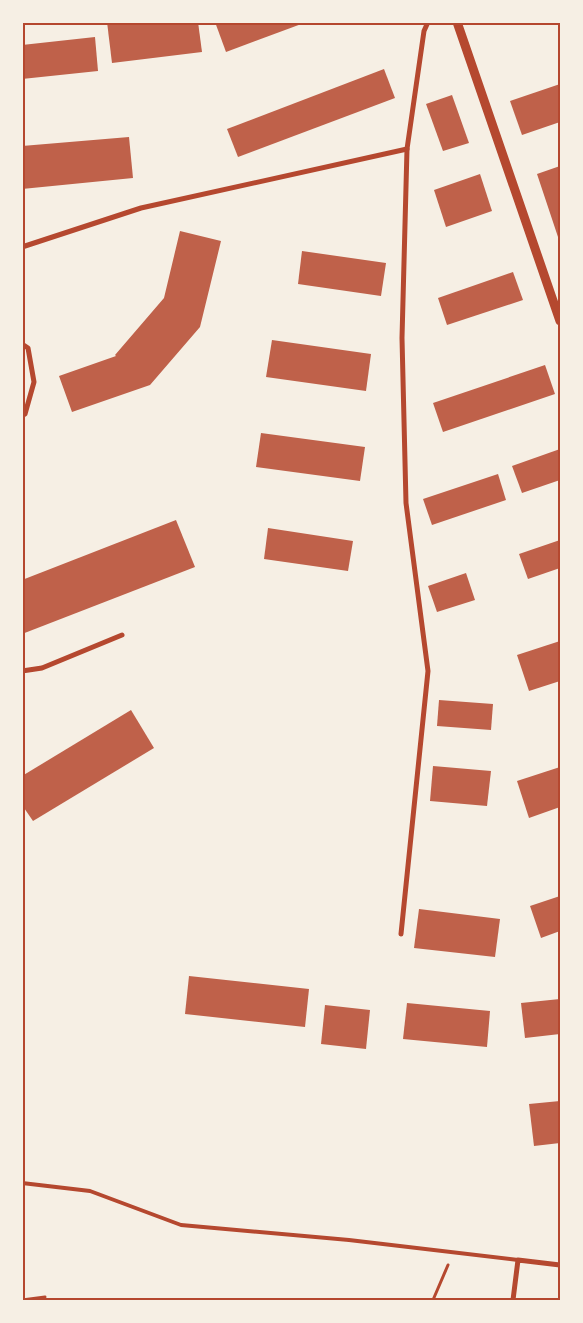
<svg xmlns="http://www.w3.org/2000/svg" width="583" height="1323" viewBox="0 0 583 1323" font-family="'Exo 2',sans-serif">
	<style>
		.building { fill: #bf614a }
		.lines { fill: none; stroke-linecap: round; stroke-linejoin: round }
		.path { stroke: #b5482f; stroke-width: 3 }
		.service { stroke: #b5482f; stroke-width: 4 }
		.minor { stroke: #b5482f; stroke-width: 5 }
		.tertiary { stroke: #b5482f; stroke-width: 9 }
		.neatline { fill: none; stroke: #b5482f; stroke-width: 2 }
	</style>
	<rect width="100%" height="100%" fill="#f6efe4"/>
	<g class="building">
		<polygon points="107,22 198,22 202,52 112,63"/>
		<polygon points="215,22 304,22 304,23 226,52"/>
		<polygon points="95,37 98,71 22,79 22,45"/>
		<polygon points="384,69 395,98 238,157 227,129"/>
		<polygon points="560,84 560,122 522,135 510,101"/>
		<polygon points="452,95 469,143 443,151 426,104"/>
		<polygon points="129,137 133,178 22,189 22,146"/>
		<polygon points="560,166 560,243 537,174"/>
		<polygon points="480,174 492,211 446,227 434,190"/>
		<polygon points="180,231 221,241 200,327 150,385 72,412 59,376 116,356 115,355 164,298"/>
		<polygon points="302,251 386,263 381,296 298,284"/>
		<polygon points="513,272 523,300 447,325 438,298"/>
		<polygon points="272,340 371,354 366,391 266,377"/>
		<polygon points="545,365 555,394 443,432 433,403"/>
		<polygon points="261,433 365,447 360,481 256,467"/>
		<polygon points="560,449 560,480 522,493 512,466"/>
		<polygon points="498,474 506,500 432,525 423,499"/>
		<polygon points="176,520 195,567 22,634 22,580"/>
		<polygon points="268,528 353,541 348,571 264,559"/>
		<polygon points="560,540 560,568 528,579 519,554"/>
		<polygon points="466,573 475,600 437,612 428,586"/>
		<polygon points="560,641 560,681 529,691 517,655"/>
		<polygon points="439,700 493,704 491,730 437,726"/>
		<polygon points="131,710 154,748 33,821 22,805 22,776"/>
		<polygon points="433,766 491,771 487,806 430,801"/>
		<polygon points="560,767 560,807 529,818 517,781"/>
		<polygon points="560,896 560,931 541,938 530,906"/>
		<polygon points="419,909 500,919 495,957 414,948"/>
		<polygon points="189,976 309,989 305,1027 185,1014"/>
		<polygon points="560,999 560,1034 525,1038 521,1003"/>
		<polygon points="407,1003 490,1011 487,1047 403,1039"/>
		<polygon points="325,1005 370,1010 366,1049 321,1044"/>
		<polygon points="560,1101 560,1143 534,1146 529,1104"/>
	</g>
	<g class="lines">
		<g class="path">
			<polyline points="22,1300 45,1297"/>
			<polyline points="433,1300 448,1265"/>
		</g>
		<polyline class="service" points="22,1183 90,1191 181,1225 349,1240 518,1260"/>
		<g class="minor">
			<polyline points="22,247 141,208 407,149"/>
			<polyline points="22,344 28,348 34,382 25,414 22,416"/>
			<polyline points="22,671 42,668 122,635"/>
			<polyline points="401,934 428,671 406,503 402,338 407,149 424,31 428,22"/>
			<polyline points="513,1300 518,1260 560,1265"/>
		</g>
		<polyline class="tertiary" points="457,22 560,321"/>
	</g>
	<rect width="583" height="1323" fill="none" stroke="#f6efe4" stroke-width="48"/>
	<rect x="24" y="24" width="535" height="1275" class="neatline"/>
</svg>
